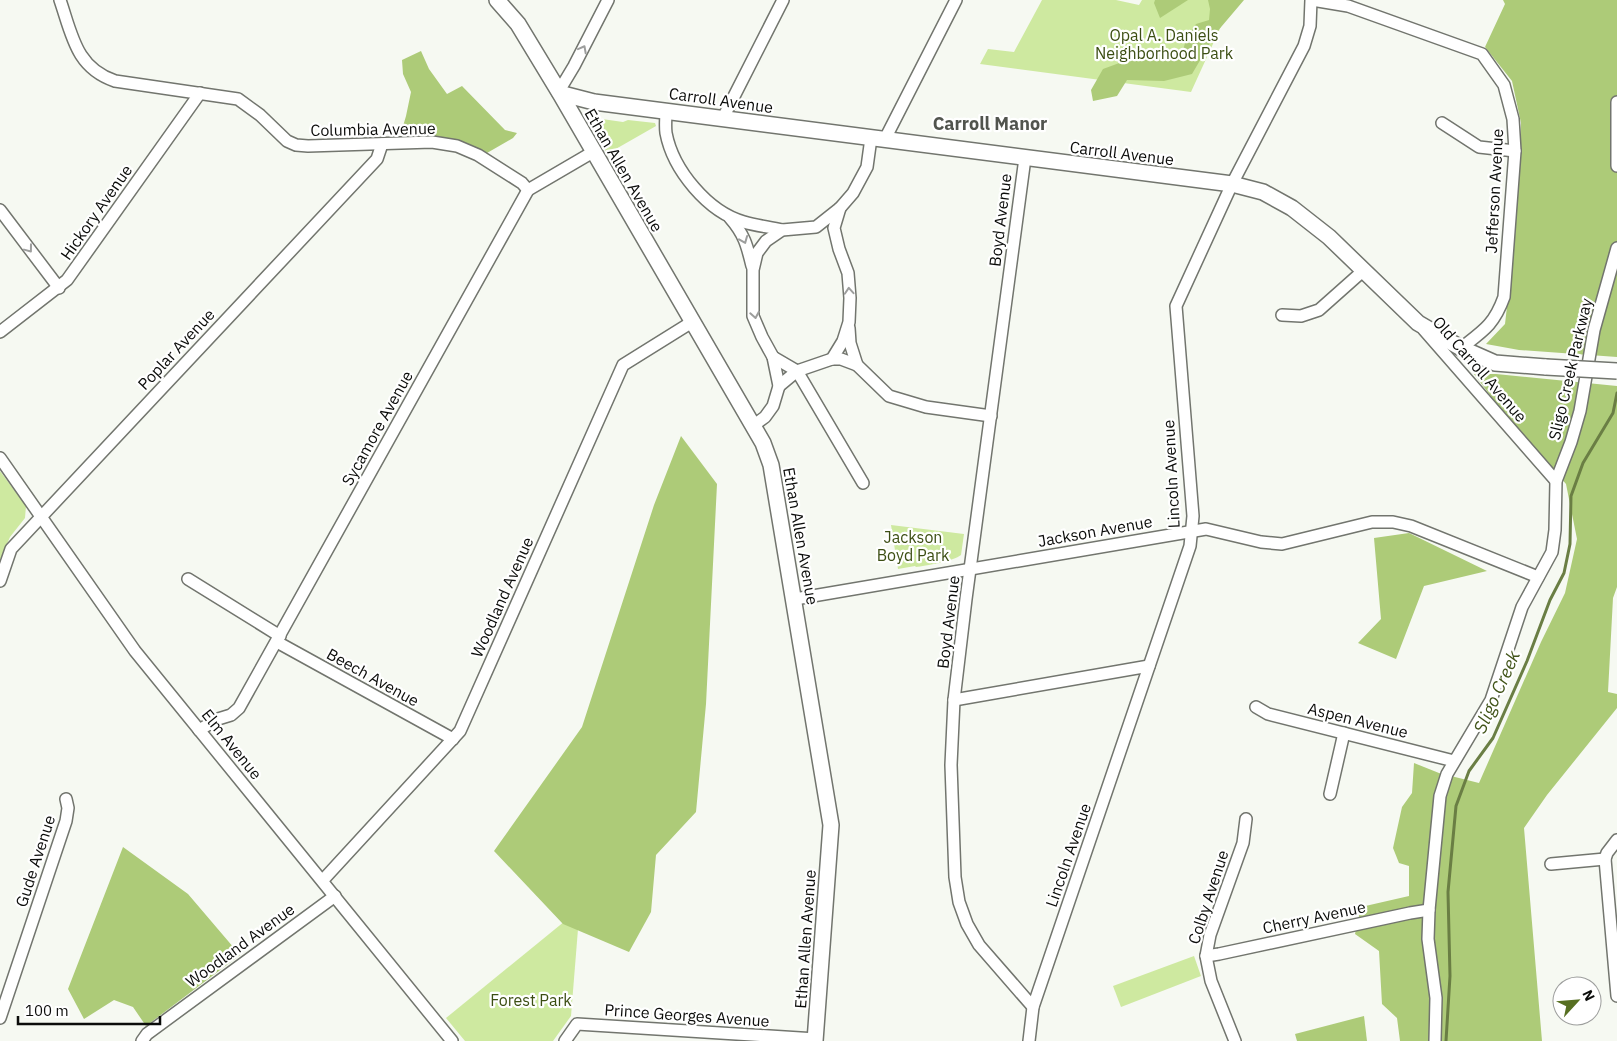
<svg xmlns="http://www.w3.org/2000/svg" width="1617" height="1041" viewBox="0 0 1617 1041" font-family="'IBM Plex Sans',sans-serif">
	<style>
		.green { fill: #cee9a0 }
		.forest { fill: #adcb78 }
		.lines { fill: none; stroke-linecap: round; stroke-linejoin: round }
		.stream { stroke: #6a7e44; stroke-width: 3 }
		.minor-casing { stroke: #72756e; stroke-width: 14 }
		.major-casing { stroke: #72756e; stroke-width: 18 }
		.minor { stroke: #fff; stroke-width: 11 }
		.major { stroke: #fff; stroke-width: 15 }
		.major-bridge-casing { stroke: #72756e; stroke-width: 18; stroke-linecap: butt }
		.major-bridge { stroke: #fff; stroke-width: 15 }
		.oneway { stroke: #9d9e9d }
		.labels { text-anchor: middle; stroke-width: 4.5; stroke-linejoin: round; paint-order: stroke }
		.park-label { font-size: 16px; fill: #3c4e13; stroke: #fff }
		.street-label { font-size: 16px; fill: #0b0c0a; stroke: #fff }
		.neighbourhood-label { font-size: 18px; font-weight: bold; fill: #51544e; stroke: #fff }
		.water-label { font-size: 18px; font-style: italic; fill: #42551a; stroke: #fff }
	</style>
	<rect width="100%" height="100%" fill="#f6f9f2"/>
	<g class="green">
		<polygon points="1042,0 1116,0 1139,5 1142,0 1233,0 1191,92 980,64 988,49 1014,52"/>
		<polygon points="596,117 602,119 623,122 628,120 655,123 656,126 607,154 595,130 590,125 591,120"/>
		<polygon points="0,471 26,506 25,518 10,537 0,560"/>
		<path d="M891,525l73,9 -3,21c-7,6 -36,11 -45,12l-1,-1 -17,3z"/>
		<polygon points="565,921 578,929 571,1016 553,1041 465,1041 446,1018"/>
		<polygon points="1194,956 1201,976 1121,1007 1113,986"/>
	</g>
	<g class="forest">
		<polygon points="1155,0 1188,0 1160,18 1154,3"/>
		<polygon points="1208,0 1244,0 1216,33 1192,74 1164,81 1127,80 1117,96 1093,101 1091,90 1103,69 1122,62 1131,55 1157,58 1182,53 1187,37 1196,24 1209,20 1210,9"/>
		<polygon points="1503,0 1617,0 1617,357 1519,350 1486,344 1505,324 1515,236 1521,123 1512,81 1485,47 1505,4"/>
		<path d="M421,51l8,18 18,25 15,-8 43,44 12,3 -4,5 -26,15c-29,-14 -54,-20 -86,-20l5,-17 5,-24 -8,-18 -1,-14z"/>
		<polygon points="1474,374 1496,374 1617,386 1617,587 1613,598 1608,692 1617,694 1617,708 1547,795 1524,828 1542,1041 1400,1041 1397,1018 1382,1004 1379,951 1355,934 1361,907 1409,896 1409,866 1399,863 1393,848 1402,807 1412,793 1414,763 1439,773 1479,783 1541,642 1565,593 1577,539 1566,484 1502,411"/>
		<polygon points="681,436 717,484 706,704 696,812 656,855 651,912 629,952 563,924 494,851 582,727 654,505"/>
		<polygon points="1409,533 1487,571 1424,586 1396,659 1358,643 1381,619 1374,538"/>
		<polygon points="123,847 188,894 240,955 146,1026 133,1007 114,1000 84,1019 68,989"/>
		<polygon points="1364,1016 1367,1041 1297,1041 1295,1034"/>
	</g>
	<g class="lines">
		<polyline class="stream" points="1446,1041 1450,976 1448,892 1456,806 1469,771 1493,738 1527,661 1550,600 1564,573 1570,544 1571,496 1583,463 1613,413 1617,393"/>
		<defs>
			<g id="minor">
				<path d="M60,0c12,35 16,68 55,81l123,18 22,16 27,26 9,4 12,1 124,-4 25,4 21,9 44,28 6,7"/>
				<path d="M1312,0l36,6 134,48 22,31 9,34 2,32 -11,146c-10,28 -21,34 -43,51"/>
				<polyline points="559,91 574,66 608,0"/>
				<polyline points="1617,102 1617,166"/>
				<path d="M666,110c0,8 -1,16 0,23 7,37 42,79 78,89 13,4 26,5 38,8"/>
				<polyline points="723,118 783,0"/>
				<polyline points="1442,123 1479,147 1515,151"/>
				<polyline points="885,139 956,0"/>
				<polyline points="1025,158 966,599 954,700 951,765 955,877 959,902 967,924 979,945 1033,1007"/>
				<polyline points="0,210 59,288"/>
				<path d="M730,218c14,16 17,27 22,48"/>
				<polyline points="1282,315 1301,316 1319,310 1364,270"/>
				<polyline points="849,328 850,343 857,365"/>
				<polyline points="1424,330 1556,481"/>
				<polyline points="0,332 67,280 200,93"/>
				<polyline points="773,357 797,371 863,483"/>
				<polyline points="832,359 841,359 857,365 889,396 926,407 991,416"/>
				<polyline points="779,386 797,371 832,359 843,341 849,322 850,298 848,273 839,249 834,228 840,208"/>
				<polyline points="753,426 765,417 773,406 779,386 773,357 762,337 753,316 753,270 757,253 766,241 782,230 816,227 840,208 853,193 867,167 871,138"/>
				<polyline points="0,458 135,651 452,1041"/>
				<polyline points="188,579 280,636"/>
				<polyline points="0,581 11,549 377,159 382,144"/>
				<polyline points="795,599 1206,529 1261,542 1282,544 1372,522 1393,522 1411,526 1538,577"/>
				<polyline points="277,642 453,739"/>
				<polyline points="954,700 1149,666"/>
				<polyline points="1256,707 1268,714 1454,761"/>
				<polyline points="199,730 218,719 231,715 239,708 528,190 593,152"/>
				<polyline points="1330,794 1344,733"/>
				<polyline points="1617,840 1607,853 1605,859 1617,996"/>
				<polyline points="1551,864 1605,859"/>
				<polyline points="323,880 460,731 623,365 692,322"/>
				<polyline points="1206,956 1219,954 1410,913 1429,910"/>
				<polyline points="0,1018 66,821 68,808 66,799"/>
				<polyline points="142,1041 147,1034 335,896"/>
				<polyline points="565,1041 577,1024 816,1039"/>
				<polyline points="1029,1041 1033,1007 1190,546 1193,516 1176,306 1232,184 1304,46 1310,26 1311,0"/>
				<polyline points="1235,1041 1211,981 1206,956 1210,935 1243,843 1246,819"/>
				<polyline points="1435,1041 1436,998 1428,939 1429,910 1440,796 1447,774 1491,700 1522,607 1552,552 1555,530 1556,481 1571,442 1580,411 1594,330 1617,248"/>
			</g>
			<g id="major">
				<polyline points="497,0 518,24 561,95 763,443 771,465 831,825 815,1041"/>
				<polyline points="559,91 563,94 594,102 1232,184 1263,192 1292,208 1329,237 1418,323 1461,348 1495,363 1546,367"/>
			</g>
		</defs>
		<use href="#minor" class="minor-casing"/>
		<use href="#major" class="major-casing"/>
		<use href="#minor" class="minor"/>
		<use href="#major" class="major"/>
		<defs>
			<polyline id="major-bridge" points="1546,367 1617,371"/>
		</defs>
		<use href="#major-bridge" class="major-bridge-casing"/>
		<use href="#major-bridge" class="major-bridge"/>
	</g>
	<defs><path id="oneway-chevron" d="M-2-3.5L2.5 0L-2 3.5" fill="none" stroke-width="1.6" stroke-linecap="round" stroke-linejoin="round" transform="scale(1.25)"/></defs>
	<g class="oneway">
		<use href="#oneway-chevron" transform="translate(583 49) rotate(-62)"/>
		<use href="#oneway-chevron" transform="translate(744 240) rotate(68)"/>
		<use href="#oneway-chevron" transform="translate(29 249) rotate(53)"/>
		<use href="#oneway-chevron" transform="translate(849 291) rotate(-94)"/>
		<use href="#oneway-chevron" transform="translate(755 315) rotate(80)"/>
	</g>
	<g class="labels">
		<g class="park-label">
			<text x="1164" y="41">Opal A. Daniels<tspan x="1164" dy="18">Neighborhood Park</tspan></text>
			<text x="913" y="543">Jackson<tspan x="913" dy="18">Boyd Park</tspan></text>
			<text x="531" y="1006">Forest Park</text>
		</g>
		<g class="street-label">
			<text transform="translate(721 100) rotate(8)" y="6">Carroll Avenue</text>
			<text transform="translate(373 129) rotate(-1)" y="6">Columbia Avenue</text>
			<text transform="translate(1122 153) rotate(7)" y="6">Carroll Avenue</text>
			<text transform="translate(624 170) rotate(60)" y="6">Ethan Allen Avenue</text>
			<text transform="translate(1494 191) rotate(-87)" y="6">Jefferson Avenue</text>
			<text transform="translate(96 212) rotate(-55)" y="6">Hickory Avenue</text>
			<text transform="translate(1000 220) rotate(-83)" y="6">Boyd Avenue</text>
			<text transform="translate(176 349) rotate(-47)" y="6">Poplar Avenue</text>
			<text transform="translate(1480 369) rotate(49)" y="6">Old Carroll Avenue</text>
			<text transform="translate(1570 369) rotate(-77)" y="6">Sligo Creek Parkway</text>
			<text transform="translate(377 428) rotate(-61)" y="6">Sycamore Avenue</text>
			<text transform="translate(1171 474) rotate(-93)" y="6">Lincoln Avenue</text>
			<text transform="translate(1095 531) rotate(-10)" y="6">Jackson Avenue</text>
			<text transform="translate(801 536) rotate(80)" y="6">Ethan Allen Avenue</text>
			<text transform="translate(502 597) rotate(-66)" y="6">Woodland Avenue</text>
			<text transform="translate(948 622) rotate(-83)" y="6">Boyd Avenue</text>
			<text transform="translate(373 677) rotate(29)" y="6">Beech Avenue</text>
			<text transform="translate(1358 720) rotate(14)" y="6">Aspen Avenue</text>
			<text transform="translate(232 744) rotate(51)" y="6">Elm Avenue</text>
			<text transform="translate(1068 855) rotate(-71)" y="6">Lincoln Avenue</text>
			<text transform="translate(35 861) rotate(-72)" y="6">Gude Avenue</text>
			<text transform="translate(1208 897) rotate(-72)" y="6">Colby Avenue</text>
			<text transform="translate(1314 917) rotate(-12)" y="6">Cherry Avenue</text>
			<text transform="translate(805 939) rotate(-86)" y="6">Ethan Allen Avenue</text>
			<text transform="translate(240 945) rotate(-36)" y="6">Woodland Avenue</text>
			<text transform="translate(687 1015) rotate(4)" y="6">Prince Georges Avenue</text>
		</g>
		<g class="neighbourhood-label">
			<text x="990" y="130">Carroll Manor</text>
		</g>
		<g class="water-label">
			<text transform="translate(1497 692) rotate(-66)" y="6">Sligo Creek</text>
		</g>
	</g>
	<g transform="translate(1577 1001) rotate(64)"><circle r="24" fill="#ffffff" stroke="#9d9e9d"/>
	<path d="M0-4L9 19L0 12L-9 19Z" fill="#576f21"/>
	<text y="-8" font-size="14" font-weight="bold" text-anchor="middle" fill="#0b0c0a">N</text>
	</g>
	<path d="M18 1016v8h142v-8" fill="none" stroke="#0b0c0a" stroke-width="2.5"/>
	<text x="25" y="1016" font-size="15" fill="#0b0c0a" stroke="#ffffff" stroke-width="4" paint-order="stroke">100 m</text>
</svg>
